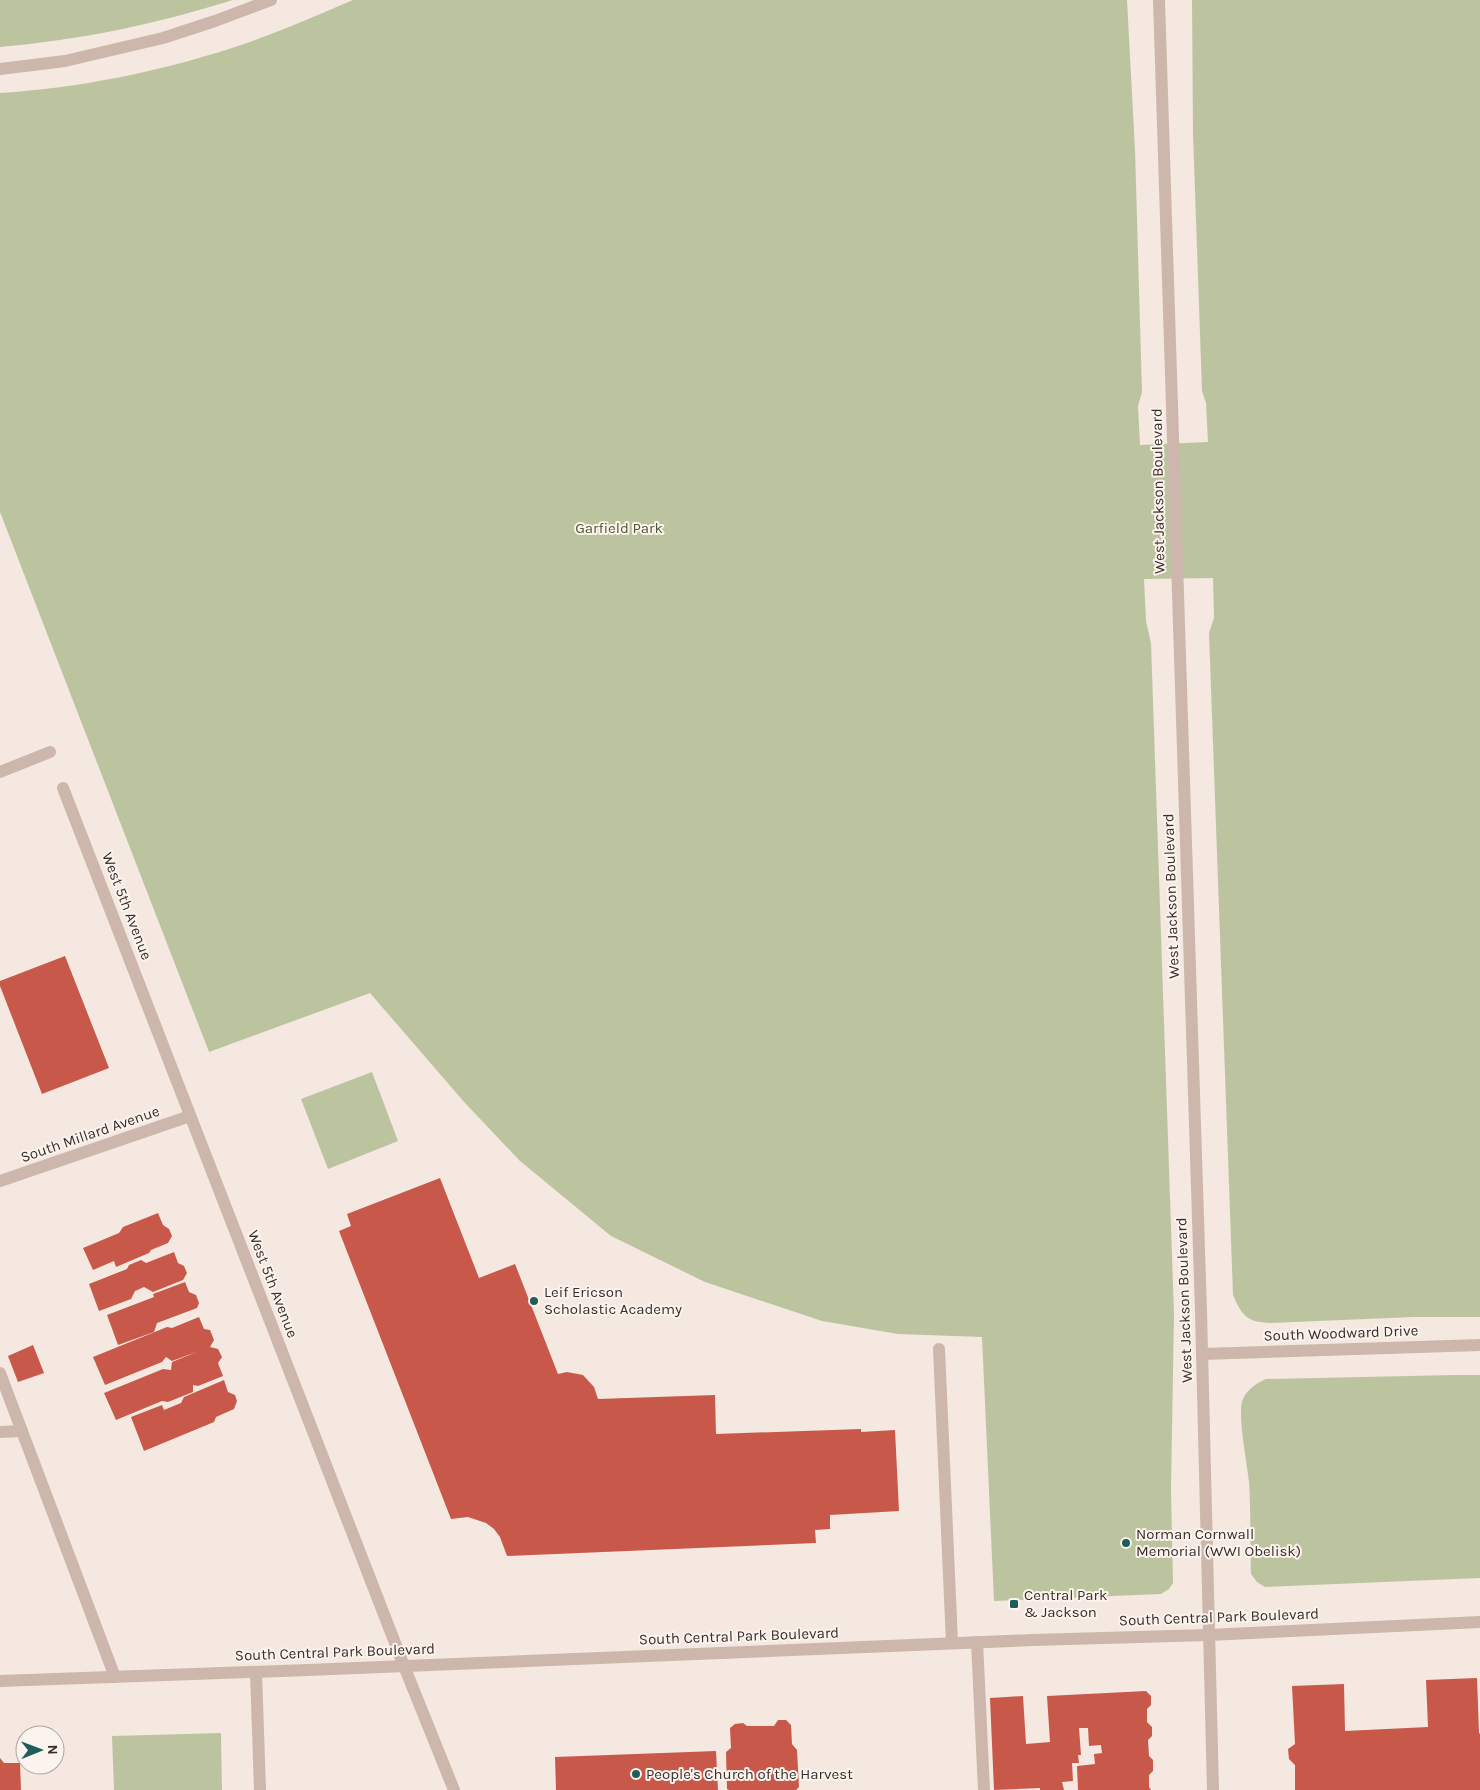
<svg xmlns="http://www.w3.org/2000/svg" width="1480" height="1790" viewBox="0 0 1480 1790" font-family="Karla,sans-serif">
	<style>
		.green { fill: #bcc49f }
		.building { fill: #c8594a }
		.lines { fill: none; stroke-linecap: round; stroke-linejoin: round }
		.service { stroke: #cdb6ab; stroke-width: 12 }
		.minor { stroke: #cdb6ab; stroke-width: 12 }
		.tertiary { stroke: #cdb6ab; stroke-width: 12 }
		.poi-dot { fill: #1f5d5a; stroke: #fbf3ed; stroke-width: 2 }
		.labels { text-anchor: middle; stroke-width: 4; stroke-linejoin: round; paint-order: stroke }
		.street-label { font-size: 15px; fill: #3a2e2b; stroke: #fbf3ed }
		.park-label { font-size: 15px; fill: #4f592e; stroke: #fbf3ed }
		.poi-label { font-size: 15px; fill: #3a2e2b; stroke: #fbf3ed; text-anchor: start }
	</style>
	<rect width="100%" height="100%" fill="#f4e8e0"/>
	<g class="green">
		<path d="M0,0h233c-76,24 -153,40 -233,47z"/>
		<path d="M353,0h774l8,150 7,242 -4,14 2,39 68,-3 -2,-39 -4,-12 -9,-257 -1,-134h288v1317h-66l-144,6c-23,-1 -28,-7 -37,-28l-24,-662 5,-15 -1,-40 -69,1 2,42 5,22 23,671 -3,175 2,94 -4,6 -8,5 -167,7 -12,-264 -84,-3 -76,-13 -117,-39 -94,-46 -91,-75 -55,-58 -95,-110 -161,59 -209,-540v-419c79,-5 157,-21 232,-45 41,-13 81,-31 121,-48z"/>
		<polygon points="372,1072 398,1141 328,1169 301,1099"/>
		<path d="M1455,1375h25v203l-215,9 -8,-5 -6,-8c-1,-30 0,-61 -2,-92 -2,-19 -11,-64 -7,-80 3,-11 14,-19 24,-23z"/>
		<polygon points="221,1733 222,1790 114,1790 112,1736"/>
	</g>
	<g class="building">
		<polygon points="65,956 109,1068 42,1094 0,986 0,981"/>
		<polygon points="440,1178 479,1278 515,1264 558,1374 567,1372 583,1375 594,1387 598,1399 715,1395 716,1434 861,1429 861,1432 895,1430 899,1511 830,1515 830,1529 815,1530 816,1543 507,1556 500,1537 494,1529 486,1523 468,1517 451,1519 339,1231 351,1226 347,1214"/>
		<polygon points="158,1213 163,1225 169,1229 172,1236 168,1243 151,1250 149,1253 116,1267 114,1261 93,1270 83,1248 119,1233 123,1227"/>
		<polygon points="174,1252 178,1263 184,1266 187,1273 183,1280 153,1292 144,1287 135,1291 131,1299 99,1311 89,1284 127,1269 129,1265 141,1260 146,1263"/>
		<polygon points="185,1282 189,1292 196,1295 199,1303 197,1308 157,1323 154,1332 118,1345 107,1315 154,1297 153,1294"/>
		<polygon points="199,1317 204,1329 210,1330 214,1340 210,1347 218,1349 222,1357 218,1363 223,1376 198,1386 193,1385 193,1392 168,1402 162,1401 116,1420 104,1393 163,1369 171,1370 172,1362 199,1351 172,1361 166,1357 162,1362 105,1385 93,1357 167,1327 172,1328"/>
		<polygon points="33,1345 44,1373 18,1382 8,1356"/>
		<polygon points="224,1380 228,1392 235,1395 237,1401 234,1409 216,1417 214,1422 144,1451 131,1417 162,1405 164,1410 181,1403 184,1397"/>
		<polygon points="1477,1678 1479,1733 1480,1734 1480,1790 1295,1790 1295,1765 1289,1759 1288,1749 1295,1744 1292,1686 1344,1684 1345,1731 1428,1727 1426,1680"/>
		<polygon points="1146,1691 1151,1696 1151,1705 1147,1709 1147,1722 1152,1727 1152,1736 1148,1740 1149,1756 1153,1760 1153,1771 1149,1775 1149,1787 1151,1790 1078,1790 1077,1766 1095,1764 1094,1754 1102,1753 1101,1745 1089,1746 1088,1728 1079,1728 1081,1755 1078,1755 1079,1763 1072,1763 1073,1781 1062,1782 1064,1790 1040,1790 1040,1788 994,1790 990,1698 1023,1696 1026,1744 1050,1742 1047,1696"/>
		<polygon points="778,1720 786,1720 791,1725 792,1744 797,1750 799,1787 796,1790 729,1790 727,1789 726,1752 731,1748 730,1728 735,1724 743,1723 747,1726 774,1726"/>
		<polygon points="716,1751 718,1790 556,1790 555,1757"/>
		<polygon points="0,1758 4,1763 20,1763 21,1790 0,1790"/>
	</g>
	<g class="lines">
		<g class="service">
			<polyline points="0,772 50,752"/>
			<polyline points="939,1349 952,1643"/>
			<polyline points="1202,1354 1480,1345"/>
			<polyline points="0,1373 115,1677"/>
			<polyline points="0,1432 22,1431"/>
			<polyline points="977,1642 984,1790"/>
		</g>
		<g class="minor">
			<polyline points="63,788 404,1666 454,1790"/>
			<polyline points="0,1181 190,1116"/>
			<polyline points="256,1672 260,1790"/>
		</g>
		<g class="tertiary">
			<polyline points="1159,0 1201,1312 1213,1790"/>
			<polyline points="0,69 65,61 163,38 215,21 271,0"/>
			<polyline points="0,1681 308,1670 1033,1640 1209,1635 1480,1622"/>
		</g>
	</g>
	<g class="poi-dot">
		<circle cx="534" cy="1301" r="5"/>
		<circle cx="1126" cy="1543" r="5"/>
		<rect x="1009" y="1599" width="10" height="10" rx="2.5"/>
		<circle cx="636" cy="1774" r="5"/>
	</g>
	<g class="labels">
		<g class="street-label">
			<text transform="translate(1158 491) rotate(-91)" y="5">West Jackson Boulevard</text>
			<text transform="translate(1171 896) rotate(-92)" y="5">West Jackson Boulevard</text>
			<text transform="translate(127 906) rotate(69)" y="5">West 5th Avenue</text>
			<text transform="translate(90 1134) rotate(-19)" y="5">South Millard Avenue</text>
			<text transform="translate(273 1284) rotate(69)" y="5">West 5th Avenue</text>
			<text transform="translate(1184 1300) rotate(-92)" y="5">West Jackson Boulevard</text>
			<text transform="translate(1341 1333) rotate(-2)" y="5">South Woodward Drive</text>
			<text transform="translate(1219 1617) rotate(-2)" y="5">South Central Park Boulevard</text>
			<text transform="translate(739 1636) rotate(-2)" y="5">South Central Park Boulevard</text>
			<text transform="translate(335 1652) rotate(-2)" y="5">South Central Park Boulevard</text>
		</g>
		<g class="park-label">
			<text x="619" y="533">Garfield Park</text>
		</g>
		<g class="poi-label">
			<text x="544" y="1297">Leif Ericson<tspan x="544" dy="17">Scholastic Academy</tspan></text>
			<text x="1136" y="1539">Norman Cornwall<tspan x="1136" dy="17">Memorial (WWI Obelisk)</tspan></text>
			<text x="1024" y="1600">Central Park<tspan x="1024" dy="17">&amp; Jackson</tspan></text>
			<text x="646" y="1779">People's Church of the Harvest</text>
		</g>
	</g>
	<g transform="translate(40 1750) rotate(89)"><circle r="24" fill="#fbf3ed" stroke="#aea49f"/>
	<path d="M0-4L9 19L0 12L-9 19Z" fill="#1f5d5a"/>
	<text y="-8" font-size="14" font-weight="bold" text-anchor="middle" fill="#3a2e2b">N</text>
	</g>
</svg>
